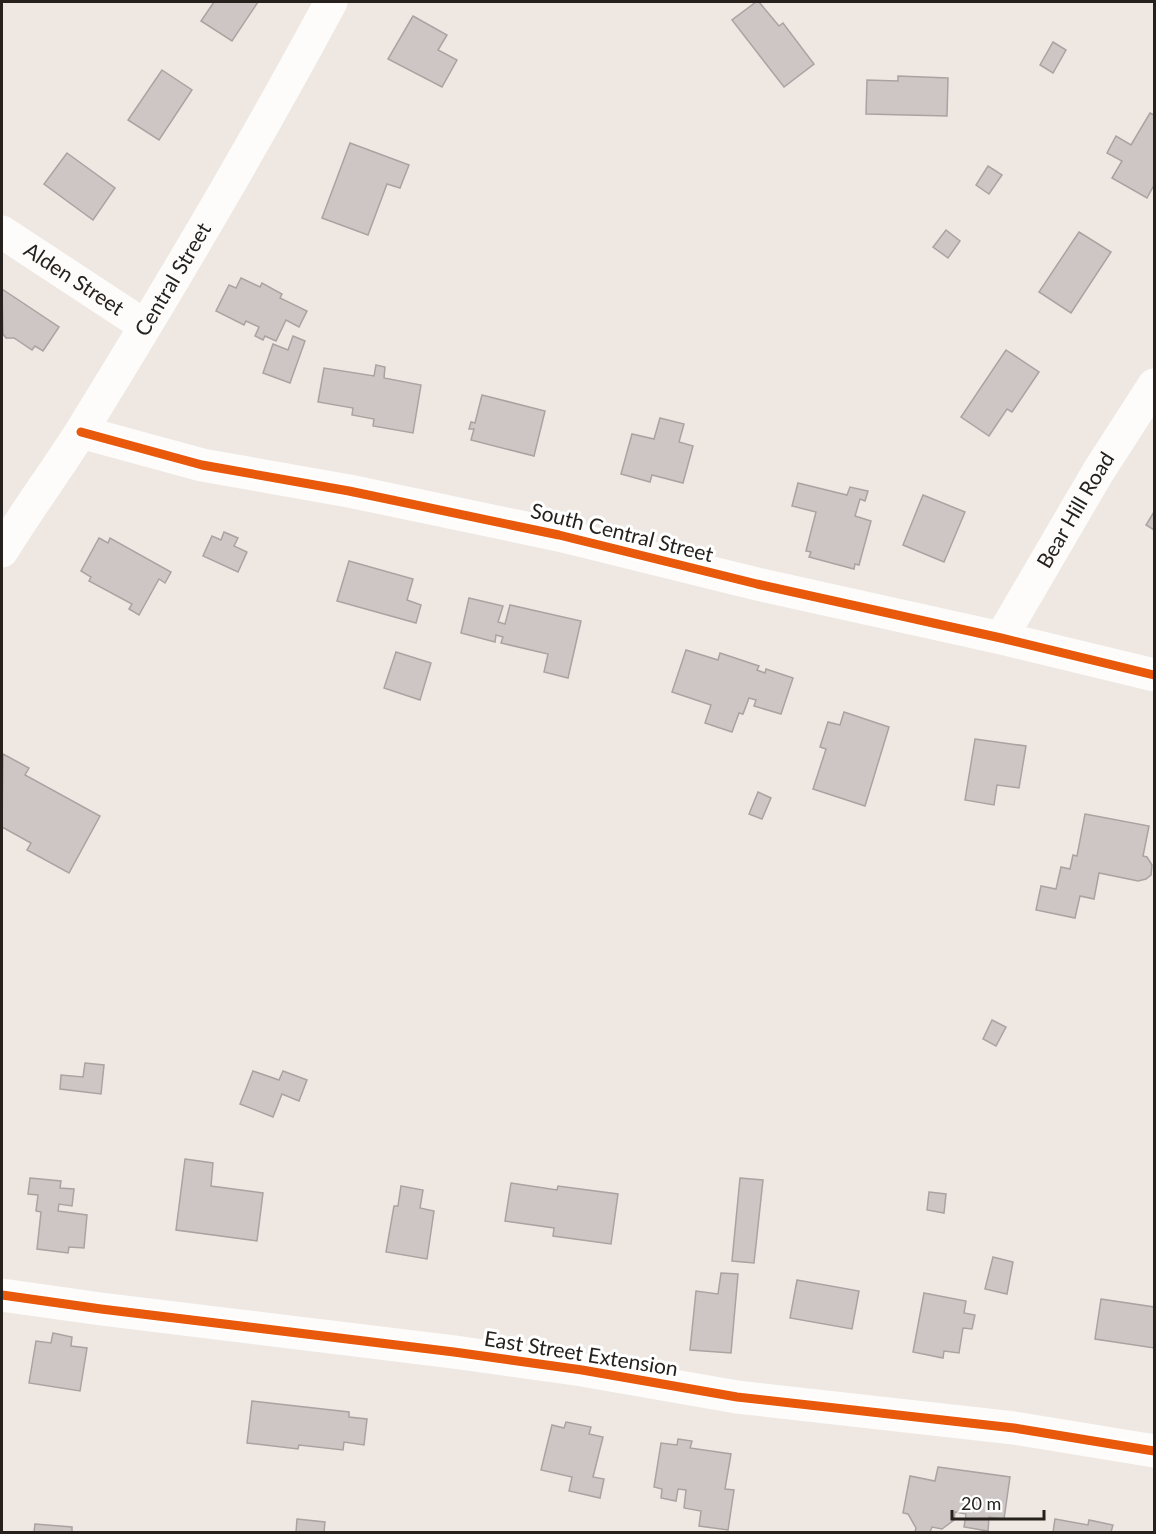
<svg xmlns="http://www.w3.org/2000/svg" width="1156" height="1534" viewBox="0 0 1156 1534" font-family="Lato,sans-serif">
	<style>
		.building { fill: #cdc6c5; stroke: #a9a3a2; stroke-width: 1.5 }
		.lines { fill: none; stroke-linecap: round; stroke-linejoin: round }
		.minor { stroke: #fdfcfb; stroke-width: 33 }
		.cycleway-casing { stroke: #fff; stroke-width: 13 }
		.cycleway { stroke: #e8590c; stroke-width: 9 }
		.labels { text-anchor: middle; stroke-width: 6; stroke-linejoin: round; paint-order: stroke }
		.street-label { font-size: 21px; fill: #26211d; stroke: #fff }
	</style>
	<rect width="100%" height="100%" fill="#efe8e2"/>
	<g class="building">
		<polygon points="214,2 258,2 232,41 201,21"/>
		<polygon points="756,2 759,2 779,26 783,23 814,64 784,87 732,20"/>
		<polygon points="413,16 447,35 438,50 457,60 442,87 388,59"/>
		<polygon points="1053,42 1066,50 1053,73 1040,65"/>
		<polygon points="162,70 192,90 159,140 128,120"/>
		<polygon points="898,76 948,78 947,116 866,114 867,80 898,81"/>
		<polygon points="1150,113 1154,115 1154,185 1147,198 1112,178 1122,161 1107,153 1116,136 1131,145"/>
		<polygon points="350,143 409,165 400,188 387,184 368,235 322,218"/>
		<polygon points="67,153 115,188 93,220 44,184"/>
		<polygon points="988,166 1002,175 989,194 976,185"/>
		<polygon points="946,230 960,241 948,258 933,247"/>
		<polygon points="1079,232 1111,252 1071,313 1039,292"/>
		<polygon points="241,278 260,287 262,283 282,294 280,298 307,311 299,327 286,320 276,341 265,336 263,340 255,336 259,327 246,321 244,325 216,311 229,285 236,288"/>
		<polygon points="2,289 59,327 43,351 35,346 32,350 14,338 6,338 3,334"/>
		<polygon points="293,336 305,341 290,383 263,373 273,344 288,350"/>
		<polygon points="1006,350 1039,372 1012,412 1007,409 989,436 961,417"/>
		<polygon points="376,365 385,367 384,378 421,385 413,433 373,426 374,419 352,415 353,408 318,402 324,368 374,376"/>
		<polygon points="482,395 545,411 534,456 471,440 474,429 469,429 471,422 475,423"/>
		<polygon points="660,418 684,424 679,442 693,446 683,483 652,475 650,482 621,474 632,434 654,439"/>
		<polygon points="798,483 847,495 850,487 868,491 865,501 860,499 855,516 871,521 859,565 855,564 854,569 809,557 811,552 806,551 816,512 792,506"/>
		<polygon points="923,495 965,512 944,562 903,545"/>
		<polygon points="1154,512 1154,530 1146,525"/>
		<polygon points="224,532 238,538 234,546 247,552 238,572 203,556 212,536 221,540"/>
		<polygon points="99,538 108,543 110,538 171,572 165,583 159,579 139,615 129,609 132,604 89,581 91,577 81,571"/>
		<polygon points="349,561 413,579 407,600 421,605 416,623 337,601"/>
		<polygon points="469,598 503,606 498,622 505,624 510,605 581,621 568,678 544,672 548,654 501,643 503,637 496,635 495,642 461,633"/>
		<polygon points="686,650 718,660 720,653 759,666 757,670 765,673 766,669 793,678 781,714 754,706 756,700 749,698 743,714 739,713 732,732 705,723 711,705 672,692"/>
		<polygon points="396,652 431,663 420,700 384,688"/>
		<polygon points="844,712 889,727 865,806 813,789 826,749 820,747 828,722 840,725"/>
		<polygon points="975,739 1026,746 1019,788 997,785 994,805 965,800"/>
		<polygon points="3,754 29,768 25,775 100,816 69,873 27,850 31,843 2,827"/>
		<polygon points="758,792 771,798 762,819 749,814"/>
		<polygon points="1085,814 1149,826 1143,856 1147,857 1152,865 1151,875 1146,879 1138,881 1099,873 1094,899 1080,896 1075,918 1036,910 1041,886 1056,889 1061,867 1070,869 1073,855 1077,856"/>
		<polygon points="992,1020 1006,1027 996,1046 983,1039"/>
		<polygon points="85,1063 104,1065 101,1094 60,1089 61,1075 83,1077"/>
		<polygon points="253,1071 279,1080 283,1071 307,1080 299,1101 282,1094 273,1117 240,1104"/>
		<polygon points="185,1159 213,1163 211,1186 263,1193 257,1241 176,1230"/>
		<polygon points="30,1178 61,1181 60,1188 74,1189 72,1206 59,1204 58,1211 87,1215 84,1248 69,1247 68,1253 37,1249 41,1212 36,1211 38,1195 28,1194"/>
		<polygon points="740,1178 763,1180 754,1263 732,1261"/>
		<polygon points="511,1183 557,1190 558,1186 618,1194 611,1244 553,1236 554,1228 505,1221"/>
		<polygon points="401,1186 423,1190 420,1208 434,1211 427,1259 386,1252 394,1206 398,1206"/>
		<polygon points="929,1192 946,1194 944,1213 927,1210"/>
		<polygon points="993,1257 1013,1262 1007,1294 985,1289"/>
		<polygon points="721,1273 738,1274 731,1353 690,1350 696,1291 718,1294"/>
		<polygon points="797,1280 859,1291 852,1329 790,1318"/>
		<polygon points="924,1293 966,1301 964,1313 975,1315 972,1329 963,1328 959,1353 944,1351 943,1358 913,1352"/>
		<polygon points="1101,1299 1154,1307 1154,1348 1095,1339"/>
		<polygon points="53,1333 72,1337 71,1346 87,1348 80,1391 29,1383 36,1341 51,1343"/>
		<polygon points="252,1401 349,1412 349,1417 367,1419 364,1445 344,1442 343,1450 299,1445 298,1449 247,1443"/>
		<polygon points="566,1422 591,1427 589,1434 603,1437 593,1477 604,1479 600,1498 569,1491 572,1477 541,1470 552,1425 564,1428"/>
		<polygon points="678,1439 692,1441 690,1448 731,1454 725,1489 734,1490 728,1530 699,1526 701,1511 684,1508 686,1490 678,1489 676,1501 661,1498 662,1489 654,1487 661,1443 677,1445"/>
		<polygon points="938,1467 1010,1477 1004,1519 989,1517 988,1531 964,1527 966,1514 955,1512 954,1520 942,1529 932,1527 930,1532 915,1532 916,1528 908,1514 903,1513 910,1476 935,1481"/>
		<polygon points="297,1519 325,1522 324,1532 296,1532"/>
		<polygon points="1055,1519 1088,1525 1089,1520 1113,1525 1111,1532 1053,1532"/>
		<polygon points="35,1524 72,1527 72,1532 34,1532"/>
	</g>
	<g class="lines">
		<g class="minor">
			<path id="s1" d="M2,232l143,94"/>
			<polyline points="81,432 202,465 349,491 559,535 757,584 1001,638 1154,675"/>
			<path id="s2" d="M2,551c25,-41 54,-80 80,-121 87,-141 171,-283 249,-428"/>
			<path id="s3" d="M1001,638l97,-166 56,-87"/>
			<polyline points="2,1295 101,1309 454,1352 582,1370 737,1397 1014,1428 1154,1451"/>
		</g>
		<defs>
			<g id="cycleway">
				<polyline points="81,432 202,465 349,491 559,535 757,584 1001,638 1154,675"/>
				<polyline points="2,1295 101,1309 454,1352 582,1370 737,1397 1014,1428 1154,1451"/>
			</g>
		</defs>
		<use href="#cycleway" class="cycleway-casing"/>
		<use href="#cycleway" class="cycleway"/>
	</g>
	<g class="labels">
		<g class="street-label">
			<text dy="7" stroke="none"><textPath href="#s1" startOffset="86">Alden Street</textPath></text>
			<text dy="7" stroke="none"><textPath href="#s2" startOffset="321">Central Street</textPath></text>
			<text dy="7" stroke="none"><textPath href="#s3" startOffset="148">Bear Hill Road</textPath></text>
			<text transform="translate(622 533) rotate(14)" y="7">South Central Street</text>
			<text transform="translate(581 1354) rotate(9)" y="7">East Street Extension</text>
		</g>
	</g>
	<rect width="1156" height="1534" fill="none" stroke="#26211d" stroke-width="6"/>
	<path d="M952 1510v9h92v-9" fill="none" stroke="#26211d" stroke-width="3"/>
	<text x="961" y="1510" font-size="18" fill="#26211d" stroke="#ffffff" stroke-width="4.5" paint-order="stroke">20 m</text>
</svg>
